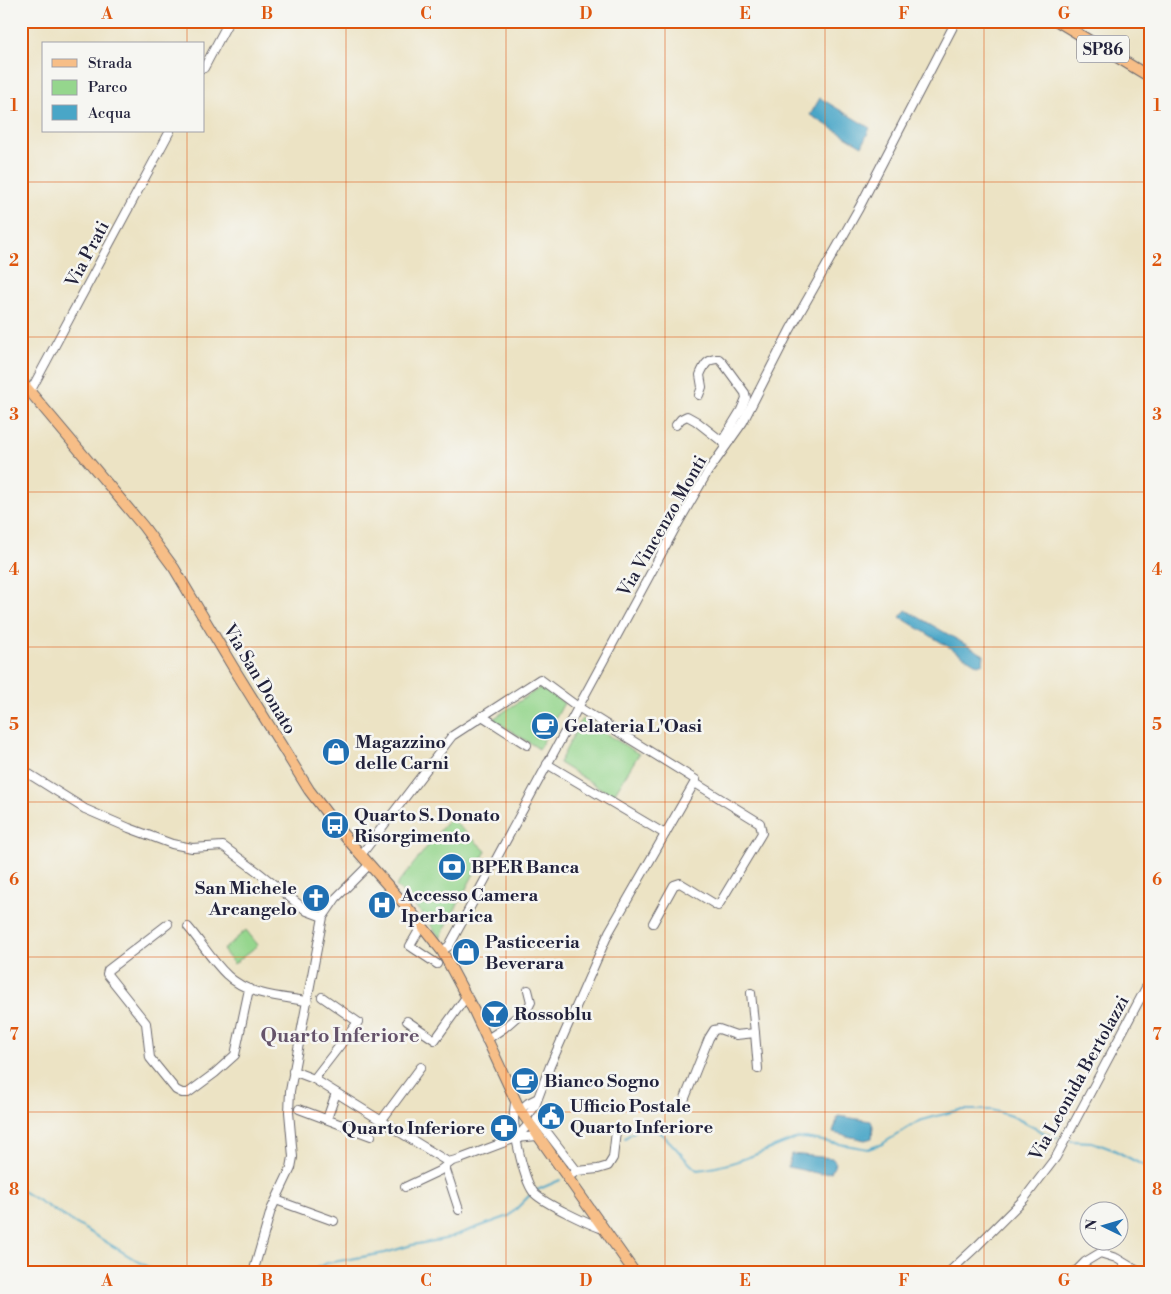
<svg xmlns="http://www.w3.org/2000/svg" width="1171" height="1294" viewBox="0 0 1171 1294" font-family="'Libre Bodoni',serif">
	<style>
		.green { fill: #95d68d; stroke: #5c7c64 }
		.water { fill: #49a6c7; stroke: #366481 }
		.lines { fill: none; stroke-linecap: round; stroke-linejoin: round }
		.stream { stroke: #49a6c7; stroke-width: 2 }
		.minor-casing { stroke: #69666b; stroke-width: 10 }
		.major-casing { stroke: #69666b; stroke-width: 12 }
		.minor { stroke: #fff; stroke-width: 8 }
		.major { stroke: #f7be87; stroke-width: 10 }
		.grid { fill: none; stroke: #de560e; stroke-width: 1; stroke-opacity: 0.55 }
		.labels { text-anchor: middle; stroke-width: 5; stroke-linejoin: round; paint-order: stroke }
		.shield { fill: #f6f6f2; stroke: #626272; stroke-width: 1 }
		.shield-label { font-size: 16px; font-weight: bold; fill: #22223b }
		.street-label { font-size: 18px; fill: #22223b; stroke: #f6f6f2 }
		.poi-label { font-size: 18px; font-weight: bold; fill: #22223b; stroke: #f6f6f2; text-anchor: start }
		.quarter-label { font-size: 20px; font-weight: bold; fill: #65536b; stroke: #f6f6f2 }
		.neatline { fill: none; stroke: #de560e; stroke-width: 2 }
		.grid-label { font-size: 16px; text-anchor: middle; font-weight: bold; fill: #de560e }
	</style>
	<rect width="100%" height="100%" fill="#f6f6f2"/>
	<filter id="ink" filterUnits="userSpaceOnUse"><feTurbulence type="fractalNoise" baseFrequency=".02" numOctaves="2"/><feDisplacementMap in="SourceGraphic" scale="10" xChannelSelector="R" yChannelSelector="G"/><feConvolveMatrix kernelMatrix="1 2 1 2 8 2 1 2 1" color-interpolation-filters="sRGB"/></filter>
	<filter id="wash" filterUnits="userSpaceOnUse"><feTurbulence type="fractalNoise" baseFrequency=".0096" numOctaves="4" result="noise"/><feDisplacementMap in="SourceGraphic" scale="20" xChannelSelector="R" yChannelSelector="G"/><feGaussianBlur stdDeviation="1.12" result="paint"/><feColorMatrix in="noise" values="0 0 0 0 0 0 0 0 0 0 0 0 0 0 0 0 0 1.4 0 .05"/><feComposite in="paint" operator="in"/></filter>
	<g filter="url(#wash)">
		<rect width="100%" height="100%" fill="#ece3c4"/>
		<g class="green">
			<polygon points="541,687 564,703 539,749 493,719"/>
			<polygon points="582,719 639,754 613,796 559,763"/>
			<polygon points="450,818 486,851 440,938 425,917 396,886"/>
			<polygon points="246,930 258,945 234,964 223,950"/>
		</g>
		<g class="water">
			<polygon points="820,98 870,128 862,146 810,115"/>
			<polygon points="906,610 984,655 983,663 978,665 900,617"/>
			<polygon points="838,1116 871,1121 873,1126 872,1138 865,1140 833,1133"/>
			<polygon points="791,1154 832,1158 836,1163 831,1172 821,1174 788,1167"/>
		</g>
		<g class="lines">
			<g class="stream">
				<path d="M625,1138c6,-4 14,-11 21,-11 19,2 36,32 51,43 34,-3 66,-19 98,-31l10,-1 63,11 14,-5 37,-23 40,-11h33l22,7 38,20 8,1"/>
				<polyline points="1071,1141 1092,1142 1114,1150 1150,1169"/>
				<polyline points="21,1190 134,1259 159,1273"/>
				<polyline points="535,1191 560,1180"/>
				<polyline points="306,1273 327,1263 385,1253 412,1245 445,1239 509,1216 531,1194"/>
			</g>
		</g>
	</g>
	<g filter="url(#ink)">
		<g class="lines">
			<defs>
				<g id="minor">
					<polyline points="204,68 229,21"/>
					<polyline points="30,392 170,131"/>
					<path d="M699,395l3,-8 -2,-12c4,-10 8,-17 19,-16l4,4 22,30 1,5 -5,12 -19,31"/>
					<polyline points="676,425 681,419 687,416 696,421 724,443"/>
					<polyline points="482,716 527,745"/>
					<polyline points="547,764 665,834"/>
					<polyline points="21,769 85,809 129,828 172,844 192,848 223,846 258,872 307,911 323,917"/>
					<polyline points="361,855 452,736 540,679 578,707 696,780 609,932 550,1066 535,1106 529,1114 524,1116"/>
					<polyline points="653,923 674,885 680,883 718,906 762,833 760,823 695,783"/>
					<polyline points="168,924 108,970 107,974 146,1023 150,1058 176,1090 182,1093 188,1093 215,1073 235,1055 249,989"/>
					<polyline points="422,925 410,946 437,964"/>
					<path d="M188,927c13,15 24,34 39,48 20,20 54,22 80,26"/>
					<polyline points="442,951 449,946 461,924 673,532 707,473 743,422 790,330 859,208 956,21"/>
					<polyline points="751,993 755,1033"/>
					<polyline points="407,1021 435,1040 466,997"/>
					<polyline points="486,1040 504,1028 529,1006 531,1002 528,990"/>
					<polyline points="293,1071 314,1079 448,1162 460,1159 516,1138 537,1136"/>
					<polyline points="314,1079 358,1022 322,997"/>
					<path d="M515,1102c0,5 -2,10 -1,15 0,17 10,66 21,77 9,9 55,31 68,35"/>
					<polyline points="683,1103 709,1038 714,1030 719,1029 736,1035 755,1033 758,1069"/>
					<polyline points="299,1109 371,1136"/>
					<polyline points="520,1110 528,1103 536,1099"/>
					<polyline points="327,1119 336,1093"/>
					<polyline points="537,1119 577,1171"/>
					<polyline points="381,1121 421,1067"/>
					<polyline points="516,1138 529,1124"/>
					<polyline points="445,1167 459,1210"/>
					<polyline points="567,1178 577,1171 598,1169 608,1166 613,1158 616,1131"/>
					<polyline points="405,1187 439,1171 451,1162"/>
					<polyline points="276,1200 334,1221"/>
					<polyline points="253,1273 271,1210 291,1168 293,1157 289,1112 290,1091 323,917 336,898 369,865"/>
					<polyline points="948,1273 977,1246 1024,1199 1056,1157 1150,980"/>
					<polyline points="1074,1273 1085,1262 1100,1253 1116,1258 1141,1273"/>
				</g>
				<g id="major">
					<polyline points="1057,21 1150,77"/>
					<polyline points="21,381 143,526 174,568 233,667 309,790 341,832 412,913 442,951 474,1011 520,1110 635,1273"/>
				</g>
			</defs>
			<use href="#minor" class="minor-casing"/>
			<use href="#major" class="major-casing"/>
			<use href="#minor" class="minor"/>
			<use href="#major" class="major"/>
		</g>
	</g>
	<path class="grid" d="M187,21v23M346,21v1252M506,21v1252M665,21v1252M825,21v1252M984,21v1252M187,131v1142M21,182h1129M21,337h1129M21,492h1129M21,647h1129M21,802h1129M21,957h1129M21,1112h1129"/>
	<defs>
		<symbol id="cafe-disc" viewBox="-11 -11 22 22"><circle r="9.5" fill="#1f6fb2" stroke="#f6f6f2"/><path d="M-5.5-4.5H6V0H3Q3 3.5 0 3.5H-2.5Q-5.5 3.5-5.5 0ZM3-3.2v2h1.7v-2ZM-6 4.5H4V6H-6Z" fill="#fff"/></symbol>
		<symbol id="shop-disc" viewBox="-11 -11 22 22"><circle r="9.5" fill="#1f6fb2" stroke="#f6f6f2"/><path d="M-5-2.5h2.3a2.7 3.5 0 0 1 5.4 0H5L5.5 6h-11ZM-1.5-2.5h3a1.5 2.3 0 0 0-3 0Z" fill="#fff"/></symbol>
		<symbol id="bus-disc" viewBox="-11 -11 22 22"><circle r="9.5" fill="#1f6fb2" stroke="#f6f6f2"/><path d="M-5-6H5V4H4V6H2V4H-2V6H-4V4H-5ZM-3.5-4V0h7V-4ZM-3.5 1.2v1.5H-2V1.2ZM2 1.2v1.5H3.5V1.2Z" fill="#fff"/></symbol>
		<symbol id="bank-disc" viewBox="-11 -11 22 22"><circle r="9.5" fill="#1f6fb2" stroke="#f6f6f2"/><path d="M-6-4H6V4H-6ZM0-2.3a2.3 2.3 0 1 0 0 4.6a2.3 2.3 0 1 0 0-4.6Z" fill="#fff"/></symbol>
		<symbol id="church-disc" viewBox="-11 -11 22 22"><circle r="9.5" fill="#1f6fb2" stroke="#f6f6f2"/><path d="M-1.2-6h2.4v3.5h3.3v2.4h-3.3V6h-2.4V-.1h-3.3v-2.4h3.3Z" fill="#fff"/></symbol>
		<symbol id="hospital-disc" viewBox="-11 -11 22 22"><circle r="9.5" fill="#1f6fb2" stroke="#f6f6f2"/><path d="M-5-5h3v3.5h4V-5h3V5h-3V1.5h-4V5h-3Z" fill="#fff"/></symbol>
		<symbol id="bar-disc" viewBox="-11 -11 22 22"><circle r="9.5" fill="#1f6fb2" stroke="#f6f6f2"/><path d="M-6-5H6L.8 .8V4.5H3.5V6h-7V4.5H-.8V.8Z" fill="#fff"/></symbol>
		<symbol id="civic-disc" viewBox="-11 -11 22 22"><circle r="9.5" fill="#1f6fb2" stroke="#f6f6f2"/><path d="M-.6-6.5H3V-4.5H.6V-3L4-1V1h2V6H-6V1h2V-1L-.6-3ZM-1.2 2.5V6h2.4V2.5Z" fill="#fff"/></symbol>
		<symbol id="pharmacy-disc" viewBox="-11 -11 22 22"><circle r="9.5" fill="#1f6fb2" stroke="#f6f6f2"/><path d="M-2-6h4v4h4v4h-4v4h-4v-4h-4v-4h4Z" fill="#fff"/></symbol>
	</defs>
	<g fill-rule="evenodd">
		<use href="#cafe-disc" x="529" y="710" width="32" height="32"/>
		<use href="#shop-disc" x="320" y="736" width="32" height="32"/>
		<use href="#bus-disc" x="319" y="809" width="32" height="32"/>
		<use href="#bank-disc" x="436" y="851" width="32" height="32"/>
		<use href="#church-disc" x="300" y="882" width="32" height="32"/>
		<use href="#hospital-disc" x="366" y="889" width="32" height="32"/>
		<use href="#shop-disc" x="450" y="936" width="32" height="32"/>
		<use href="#bar-disc" x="479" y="998" width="32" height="32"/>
		<use href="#cafe-disc" x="509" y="1065" width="32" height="32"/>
		<use href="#civic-disc" x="535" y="1100" width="32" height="32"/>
		<use href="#pharmacy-disc" x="488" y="1112" width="32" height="32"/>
	</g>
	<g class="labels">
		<rect class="shield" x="1077" y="35.5" width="52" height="27" rx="4"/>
		<g class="shield-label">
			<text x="1103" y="55">SP86</text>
		</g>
		<g class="street-label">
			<text transform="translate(87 254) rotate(-62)" y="6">Via Prati</text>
			<text transform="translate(662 526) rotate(-60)" y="6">Via Vincenzo Monti</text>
			<text transform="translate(260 679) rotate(59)" y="6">Via San Donato</text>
			<text transform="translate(1079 1078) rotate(-61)" y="6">Via Leonida Bertolazzi</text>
		</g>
		<g class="poi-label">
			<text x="564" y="732">Gelateria L'Oasi</text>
			<text x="355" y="748">Magazzino<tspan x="355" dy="21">delle Carni</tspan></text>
			<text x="354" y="821">Quarto S. Donato<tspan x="354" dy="21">Risorgimento</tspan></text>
			<text x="471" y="873">BPER Banca</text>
			<text x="297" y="894" text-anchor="end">San Michele<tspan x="297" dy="21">Arcangelo</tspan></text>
			<text x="401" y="901">Accesso Camera<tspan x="401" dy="21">Iperbarica</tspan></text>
			<text x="485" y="948">Pasticceria<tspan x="485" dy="21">Beverara</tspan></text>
			<text x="514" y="1020">Rossoblu</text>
			<text x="544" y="1087">Bianco Sogno</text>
			<text x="570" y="1112">Ufficio Postale<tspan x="570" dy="21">Quarto Inferiore</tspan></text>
			<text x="485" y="1134" text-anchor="end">Quarto Inferiore</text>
		</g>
		<g class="quarter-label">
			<text x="340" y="1042">Quarto Inferiore</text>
		</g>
	</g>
	<rect width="1171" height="1294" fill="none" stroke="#f6f6f2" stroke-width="55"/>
	<rect x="42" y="42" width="162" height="90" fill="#f6f6f2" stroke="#a1a1a9"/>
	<rect x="52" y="59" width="25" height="8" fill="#f7be87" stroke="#a1a1a9"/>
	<text x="88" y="68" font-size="15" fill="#22223b">Strada</text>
	<rect x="52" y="80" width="25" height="15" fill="#95d68d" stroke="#a1a1a9"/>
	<text x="88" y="92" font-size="15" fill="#22223b">Parco</text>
	<rect x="52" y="105" width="25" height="15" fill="#49a6c7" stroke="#a1a1a9"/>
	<text x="88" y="118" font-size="15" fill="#22223b">Acqua</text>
	<g transform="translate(1104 1226) rotate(275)"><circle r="24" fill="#f6f6f2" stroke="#a1a1a9"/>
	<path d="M0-4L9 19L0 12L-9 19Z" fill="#1f6fb2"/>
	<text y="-8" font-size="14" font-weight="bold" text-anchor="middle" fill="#22223b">N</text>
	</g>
	<rect x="28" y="28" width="1116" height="1238" class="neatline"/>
	<g class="grid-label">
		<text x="107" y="19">A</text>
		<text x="267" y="19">B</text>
		<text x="426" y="19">C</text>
		<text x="586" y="19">D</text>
		<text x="745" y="19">E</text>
		<text x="904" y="19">F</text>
		<text x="1064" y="19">G</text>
		<text x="14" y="111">1</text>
		<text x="1157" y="111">1</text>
		<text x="14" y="266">2</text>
		<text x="1157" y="266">2</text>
		<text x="14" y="420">3</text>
		<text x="1157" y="420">3</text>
		<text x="14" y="575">4</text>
		<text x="1157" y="575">4</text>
		<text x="14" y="730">5</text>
		<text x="1157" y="730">5</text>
		<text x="14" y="885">6</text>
		<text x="1157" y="885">6</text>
		<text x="14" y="1040">7</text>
		<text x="1157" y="1040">7</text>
		<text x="14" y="1195">8</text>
		<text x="1157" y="1195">8</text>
		<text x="107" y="1286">A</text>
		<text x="267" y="1286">B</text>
		<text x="426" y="1286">C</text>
		<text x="586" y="1286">D</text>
		<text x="745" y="1286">E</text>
		<text x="904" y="1286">F</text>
		<text x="1064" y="1286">G</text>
	</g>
</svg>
